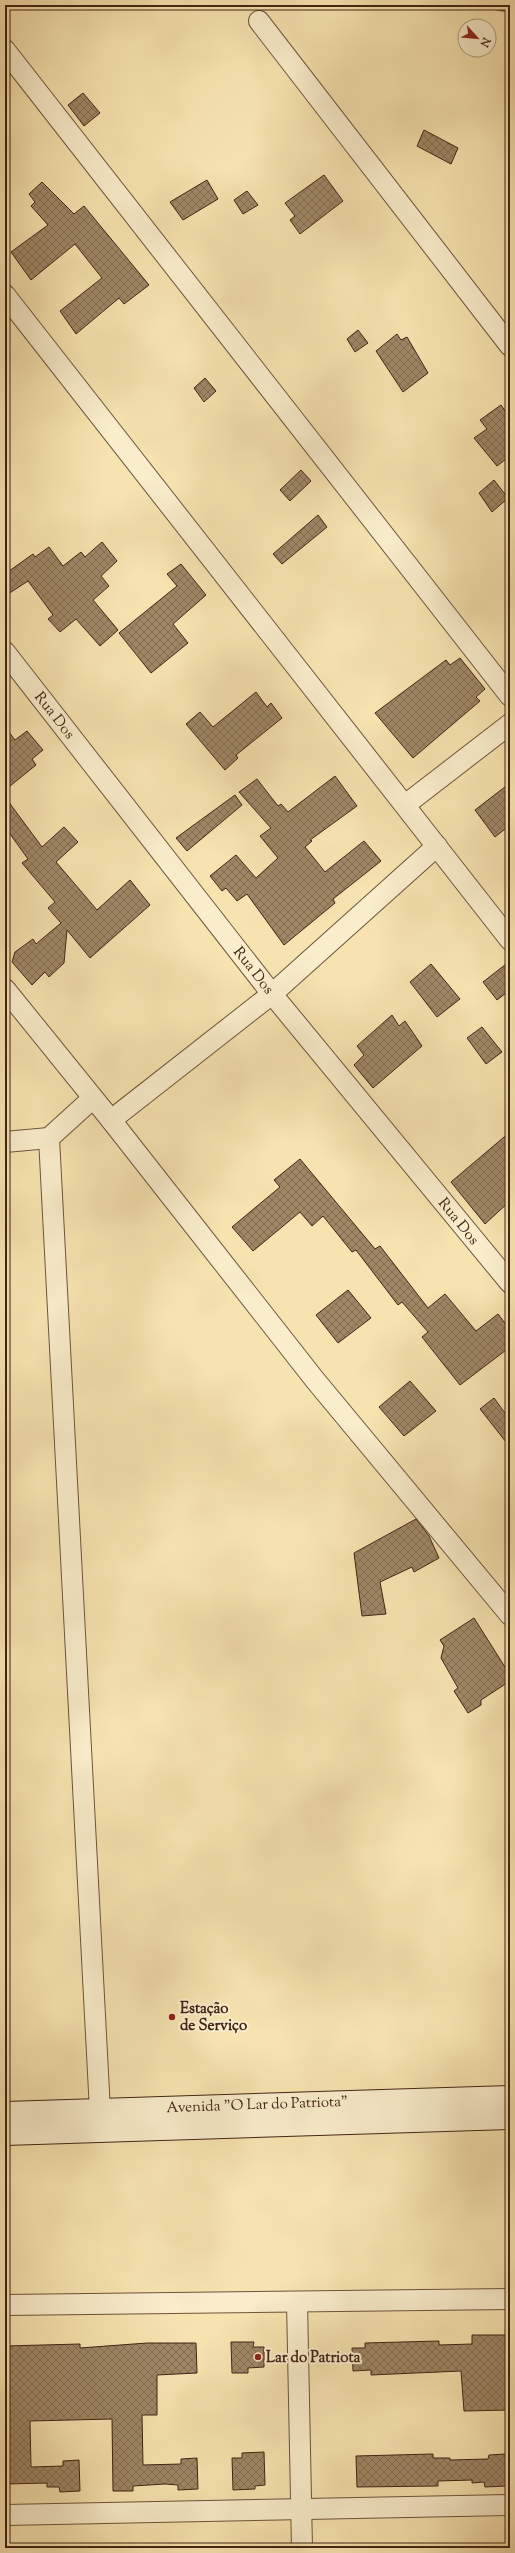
<svg xmlns="http://www.w3.org/2000/svg" width="515" height="2553" viewBox="0 0 515 2553" font-family="'Sorts Mill Goudy',serif">
	<style>
		.lines { fill: none; stroke-linecap: round; stroke-linejoin: round }
		.stream { stroke: #886f53; stroke-width: 6 }
		.building { fill: url(#building-cross-hatch); stroke: #412316 }
		.street-casing { stroke: #6e533c; stroke-width: 22 }
		.secondary-casing { stroke: #412316; stroke-width: 24 }
		.street { stroke: #f9edcb; stroke-width: 20 }
		.secondary { stroke: #f9edcb; stroke-width: 22 }
		.poi-dot { fill: #8f2418; stroke: #f9edcb; stroke-width: 1.5 }
		.labels { text-anchor: middle; stroke-width: 4; stroke-linejoin: round; paint-order: stroke }
		.street-label { font-size: 15px; fill: #412316; stroke: #f9edcb }
		.poi-label { font-size: 15px; font-weight: bold; fill: #412316; stroke: #f9edcb; text-anchor: start }
	</style>
	<defs>
		<pattern id="building-cross-hatch" width="8" height="8" patternUnits="userSpaceOnUse"><rect width="8" height="8" fill="#9f8766"/><path d="M0 0l8 8M0 8l8-8" fill="none" stroke="#836e53"/></pattern>
	</defs>
	<rect width="100%" height="100%" fill="#f6e3af"/>
	<filter id="stains"><feTurbulence type="fractalNoise" baseFrequency=".005" numOctaves="4"/><feColorMatrix values="0 0 0 0 .2 0 0 0 0 .09 0 0 0 0 .02 0 0 0 .5 -.17"/></filter>
	<radialGradient id="worn" r=".72"><stop offset=".6" stop-color="#630" stop-opacity="0"/><stop offset="1" stop-color="#630" stop-opacity=".3"/></radialGradient>
	<g class="lines">
		<polyline class="stream" points="484,5 510,10"/>
	</g>
	<g class="building">
		<polygon points="83,93 100,113 84,126 68,105"/>
		<polygon points="424,130 458,148 451,164 417,146"/>
		<polygon points="324,175 343,201 300,234 290,220 295,216 285,203"/>
		<polygon points="207,180 218,199 183,220 170,202"/>
		<polygon points="42,182 74,214 84,206 149,285 124,304 119,298 76,334 60,311 102,278 75,244 31,280 11,252 48,225 31,206 35,202 29,194"/>
		<polygon points="247,191 258,205 243,214 234,200"/>
		<polygon points="358,330 368,343 355,352 347,339"/>
		<polygon points="397,334 401,340 407,337 428,373 403,392 376,351"/>
		<polygon points="205,378 216,391 204,402 194,388"/>
		<polygon points="501,405 510,418 510,456 497,466 474,438 487,429 480,420"/>
		<polygon points="301,470 311,481 290,501 280,490"/>
		<polygon points="494,480 508,498 492,512 479,493"/>
		<polygon points="318,515 327,527 282,564 273,554"/>
		<polygon points="102,542 117,561 101,576 109,586 93,600 118,630 100,646 76,619 60,632 48,619 53,615 28,581 5,596 5,574 33,554 35,557 49,547 63,566 81,552 85,557"/>
		<polygon points="181,564 206,595 173,624 188,643 151,673 119,633 177,586 167,574"/>
		<polygon points="460,658 485,689 476,697 480,701 413,758 375,713 446,660 450,665"/>
		<polygon points="256,692 267,707 271,703 282,718 236,755 238,758 225,770 186,724 200,712 213,727"/>
		<polygon points="5,727 15,740 27,731 43,750 32,759 36,765 5,790"/>
		<polygon points="335,776 357,806 310,840 312,841 305,847 325,872 364,841 381,861 333,899 335,903 284,945 247,894 237,901 226,888 222,891 210,876 236,855 256,878 278,858 260,836 271,828 239,792 257,779 278,806 281,804 288,812"/>
		<polygon points="510,783 510,825 495,837 475,810"/>
		<polygon points="235,795 242,805 187,851 176,838"/>
		<polygon points="5,797 42,847 64,827 78,842 56,862 97,910 130,880 150,905 90,958 67,930 64,963 49,977 45,972 32,985 12,962 15,952 33,939 36,944 61,923 48,908 55,902 22,863 28,859 5,827"/>
		<polygon points="510,961 510,990 497,1000 483,982"/>
		<polygon points="431,964 460,999 437,1017 410,982"/>
		<polygon points="392,1015 399,1026 405,1021 422,1046 373,1088 354,1065 364,1055 357,1046"/>
		<polygon points="482,1027 502,1052 486,1064 467,1038"/>
		<polygon points="510,1132 510,1201 485,1224 451,1182"/>
		<polygon points="300,1159 375,1249 380,1246 428,1308 445,1294 476,1331 498,1314 510,1330 510,1347 460,1385 422,1337 428,1332 402,1302 398,1305 356,1250 352,1252 323,1216 312,1226 300,1212 253,1251 232,1227 280,1187 274,1180"/>
		<polygon points="348,1290 371,1318 338,1343 316,1315"/>
		<polygon points="410,1381 436,1411 404,1436 379,1407"/>
		<polygon points="494,1398 510,1420 510,1447 480,1409"/>
		<polygon points="416,1519 429,1536 439,1558 414,1572 412,1567 380,1582 386,1614 362,1616 354,1553"/>
		<polygon points="474,1618 510,1675 510,1681 481,1700 481,1705 468,1713 454,1691 458,1688 441,1658 444,1646 440,1640"/>
		<polygon points="472,2335 510,2335 510,2410 464,2411 461,2371 371,2375 371,2370 353,2371 352,2348 365,2348 365,2343 439,2341 439,2345 472,2344"/>
		<polygon points="231,2342 254,2342 253,2347 264,2347 264,2367 248,2368 248,2373 232,2373"/>
		<polygon points="147,2343 196,2343 197,2373 157,2375 157,2415 142,2415 143,2465 181,2464 181,2459 197,2458 198,2489 178,2490 178,2485 165,2484 133,2486 133,2491 113,2491 112,2419 30,2421 31,2467 63,2466 63,2461 79,2460 80,2491 60,2492 59,2487 47,2487 47,2483 5,2484 5,2346 80,2344 80,2348"/>
		<polygon points="264,2452 265,2485 255,2486 255,2489 233,2490 232,2458 242,2458 242,2453"/>
		<polygon points="433,2454 433,2458 450,2458 450,2460 488,2459 489,2455 506,2454 507,2486 485,2487 484,2482 472,2483 472,2480 438,2481 438,2486 357,2487 356,2456"/>
	</g>
	<g class="lines">
		<defs>
			<g id="street">
				<polyline points="259,21 510,346"/>
				<polyline points="5,50 510,696"/>
				<polyline points="5,295 510,940"/>
				<polyline points="5,652 272,994 510,1283"/>
				<polyline points="405,805 510,724"/>
				<polyline points="5,989 111,1120 315,1380 510,1615"/>
				<polyline points="92,1099 49,1138 100,2111"/>
				<polyline points="111,1120 272,994 437,846"/>
				<polyline points="5,1142 49,1138"/>
				<polyline points="297,2302 302,2548"/>
				<polyline points="5,2305 510,2299"/>
				<polyline points="5,2515 510,2505"/>
			</g>
			<g id="secondary">
				<polyline points="5,2113 510,2097"/>
				<polyline points="5,2134 510,2118"/>
			</g>
		</defs>
		<use href="#street" class="street-casing"/>
		<use href="#secondary" class="secondary-casing"/>
		<use href="#street" class="street"/>
		<use href="#secondary" class="secondary"/>
	</g>
	<g class="poi-dot">
		<circle cx="172" cy="2017" r="4"/>
		<circle cx="258" cy="2357" r="4"/>
	</g>
	<g class="labels">
		<g class="street-label">
			<text transform="translate(55 715) rotate(52)" y="5">Rua Dos</text>
			<text transform="translate(254 970) rotate(52)" y="5">Rua Dos</text>
			<text transform="translate(459 1221) rotate(51)" y="5">Rua Dos</text>
			<text transform="translate(257 2104) rotate(-2)" y="5">Avenida "O Lar do Patriota"</text>
		</g>
		<g class="poi-label">
			<text x="180" y="2013">Estação<tspan x="180" dy="17">de Serviço</tspan></text>
			<text x="266" y="2362">Lar do Patriota</text>
		</g>
	</g>
	<rect width="515" height="2553" fill="none" stroke="#f6e3af" stroke-width="20"/>
	<rect x="6" y="6" width="503" height="2541" fill="none" stroke="#412316" stroke-width="2"/>
	<rect x="10" y="10" width="495" height="2533" fill="none" stroke="#412316"/>
	<g transform="translate(477 38) rotate(117)"><circle r="19" fill="#f9edcb" stroke="#af9c83"/>
	<path d="M0-3L7 15L0 10L-7 15Z" fill="#8f2418"/>
	<text y="-6" font-size="11" font-weight="bold" text-anchor="middle" fill="#412316">N</text>
	</g>
	<rect width="100%" height="100%" filter="url(#stains)"/>
	<rect width="100%" height="100%" fill="url(#worn)"/>
</svg>
